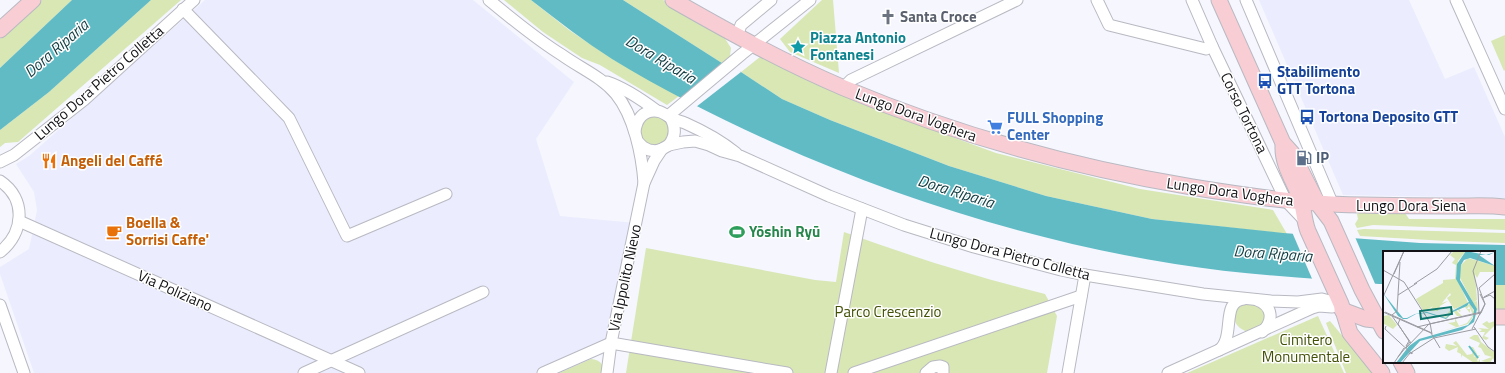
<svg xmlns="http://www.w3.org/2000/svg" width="1505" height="373" viewBox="0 0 1505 373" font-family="'Titillium Web',sans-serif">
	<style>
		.built { fill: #ebedfe }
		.green { fill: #d8e7b4 }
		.water { fill: #60bbc5 }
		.pier { fill: #f5f6fe }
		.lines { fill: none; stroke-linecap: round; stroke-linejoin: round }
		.street-casing { stroke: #b8b9c2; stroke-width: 13 }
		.secondary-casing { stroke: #b8b9c2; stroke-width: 17 }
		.street { stroke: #fff; stroke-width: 11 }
		.secondary { stroke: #f8cdd4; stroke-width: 15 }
		.labels { text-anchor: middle; stroke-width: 3; stroke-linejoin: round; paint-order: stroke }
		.worship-label { font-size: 15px; font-weight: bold; fill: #5b616d; stroke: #fff; text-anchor: start }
		.culture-label { font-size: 15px; font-weight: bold; fill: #0d838f; stroke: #fff; text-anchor: start }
		.transit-label { font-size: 15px; font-weight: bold; fill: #164399; stroke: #fff; text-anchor: start }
		.street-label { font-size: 15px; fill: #131317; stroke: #fff }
		.shop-label { font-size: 15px; font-weight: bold; fill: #366cbe; stroke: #fff; text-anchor: start }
		.service-label { font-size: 15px; font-weight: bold; fill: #4e5e75; stroke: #fff; text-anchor: start }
		.food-label { font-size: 15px; font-weight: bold; fill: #c56008; stroke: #fff; text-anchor: start }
		.leisure-label { font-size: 15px; font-weight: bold; fill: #27864d; stroke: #fff; text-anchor: start }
		.park-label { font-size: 15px; fill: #415005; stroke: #fff }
		.water-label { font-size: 16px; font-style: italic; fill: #123d42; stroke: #fff }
		.inset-river { fill: none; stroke: #60bbc5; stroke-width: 2 }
		.inset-road { fill: none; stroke: #9b9ba2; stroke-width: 1 }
		.view { fill: #0f766e; fill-opacity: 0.15; stroke: #0f766e; stroke-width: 2 }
		.inset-edge { fill: none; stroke: #131317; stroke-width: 2 }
	</style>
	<rect width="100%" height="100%" fill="#f5f6fe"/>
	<g class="built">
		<polygon points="205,0 473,0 574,82 536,139 560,216 636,223 603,352 557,373 34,373 0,274 0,267 29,249 37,210 34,192 16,164 29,156"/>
		<polygon points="1259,0 1409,0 1445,79 1474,67 1505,137 1505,198 1343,195"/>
	</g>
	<g class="green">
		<polygon points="42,0 72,0 0,68 0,39"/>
		<polygon points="151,0 181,0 18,142 5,143 0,147 0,130 49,92"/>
		<polygon points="504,0 531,0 569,30 614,60 679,96 667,105 600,65 582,58 543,32"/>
		<polygon points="623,0 663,0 724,37 731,48 729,63 725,65"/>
		<polygon points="822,0 833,0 839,73 790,52 780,39"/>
		<polygon points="1505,35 1505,70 1504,71 1491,41"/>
		<polygon points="760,57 859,103 996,153 1140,189 1273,210 1287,234 1152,219 1046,196 949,166 830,120 782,99 741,72"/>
		<circle cx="655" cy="131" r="15"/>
		<polygon points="1361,212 1405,213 1409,219 1505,219 1505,230 1373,225 1357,228 1355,224 1358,219 1357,214"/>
		<polygon points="1364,229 1505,233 1505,243 1447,241 1360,236 1357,230"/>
		<path d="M844,232c66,24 132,45 201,62l12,22 -10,57h-421l20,-125 169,32 21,2z"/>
		<rect x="1494" y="285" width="11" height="25"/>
		<path d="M1255,303l11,9 -2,12 -16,8c-9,-3 -14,-8 -14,-17l5,-10z"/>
		<polygon points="1318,316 1344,373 1187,373"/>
		<polygon points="1330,321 1373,373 1346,373 1326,323"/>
		<path d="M591,359c9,1 13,5 12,14h-44z"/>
	</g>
	<g class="water">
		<polygon points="72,0 151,0 49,92 0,130 0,68"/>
		<path d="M531,0h92l102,65 16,7 41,27 48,21 119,46 97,30 106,23 131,14 137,10 85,2v40h-11v-33h-110v32h-5c-68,-6 -137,-9 -204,-20 -139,-22 -273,-64 -401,-121 -55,-25 -110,-52 -162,-84 -28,-18 -54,-38 -81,-59z"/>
	</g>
	<g class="pier">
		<polygon points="734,67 741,72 696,107 680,99"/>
		<polygon points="1292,232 1355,237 1376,286 1313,281"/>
	</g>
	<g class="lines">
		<defs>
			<g id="street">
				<path d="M489,0c23,19 47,39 73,55 18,13 40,22 54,39 18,22 26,61 28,89"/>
				<polyline points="1097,0 1109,25 1206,49 1212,46"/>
				<polyline points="1192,0 1212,46 1286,201 1305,221"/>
				<polyline points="1246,0 1333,205"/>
				<polyline points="1456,0 1505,109"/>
				<polyline points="183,9 289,118 347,236 446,194"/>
				<polyline points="737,36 741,25 771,0"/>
				<path d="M607,82c18,6 34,17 50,29"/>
				<polyline points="843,88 851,80 1017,0"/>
				<polyline points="668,116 742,54 810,0"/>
				<path d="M635,132c1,-12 8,-22 21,-21 6,0 9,4 14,6 4,3 10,4 15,6 18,8 36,18 51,30"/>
				<polyline points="638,142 643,147 649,150 656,151 662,149 669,145 683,142 695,141 709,145 722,151 740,156 829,196 904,225 974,247 1061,270 1085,275 1203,294 1271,301 1298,302 1322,299 1341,304"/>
				<path d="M669,145c7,-9 7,-18 1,-28"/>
				<polyline points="0,162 14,155 84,100 194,0"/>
				<path d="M0,181c27,18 24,52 0,71"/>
				<polyline points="19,221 359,373"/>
				<path d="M1257,300c16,6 17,21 5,32"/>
				<polyline points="0,305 24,373"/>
				<polyline points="611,343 787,373"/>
				<path d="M1219,350c17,-13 1,-49 25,-51"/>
				<polyline points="304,373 483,292"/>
				<polyline points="543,373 611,343"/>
				<polyline points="607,373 611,343 644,183 654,161 662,149"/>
				<polyline points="831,373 862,209"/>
				<polyline points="854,373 1081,296"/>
				<polyline points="926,373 933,367 940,366 943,367 943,373"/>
				<polyline points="1068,373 1085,275"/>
				<polyline points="1168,373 1312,308 1319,306 1332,307"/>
			</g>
			<g id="secondary">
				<path d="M673,0c56,32 112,63 171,88 112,47 228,79 348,99 37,6 75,12 112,15 51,5 102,3 153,4 16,0 32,-1 48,1"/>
				<polyline points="1219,0 1283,143 1292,153 1318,204 1331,221 1362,290 1384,331"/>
				<polyline points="0,30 33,0"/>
				<path d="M1283,146c-1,19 12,37 18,54 3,10 3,21 7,31l33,73 9,29 32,40"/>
				<polyline points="1342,310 1366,319 1384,321"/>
				<polyline points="1494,317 1505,317"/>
				<polyline points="1401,362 1407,373"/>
			</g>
		</defs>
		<use href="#street" class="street-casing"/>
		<use href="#secondary" class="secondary-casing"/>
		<use href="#street" class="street"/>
		<use href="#secondary" class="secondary"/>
	</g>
	<defs>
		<symbol id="church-bare" viewBox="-9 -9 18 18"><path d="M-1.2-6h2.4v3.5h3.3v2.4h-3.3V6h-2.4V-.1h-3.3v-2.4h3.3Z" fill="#6b7280" stroke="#fff" stroke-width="2.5" paint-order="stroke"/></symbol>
		<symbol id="sight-bare" viewBox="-9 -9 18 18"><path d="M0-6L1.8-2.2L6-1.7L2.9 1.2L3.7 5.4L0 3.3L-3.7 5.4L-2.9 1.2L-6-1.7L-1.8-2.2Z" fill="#0f9aa8" stroke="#fff" stroke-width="2.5" paint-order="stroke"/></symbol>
		<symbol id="bus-bare" viewBox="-9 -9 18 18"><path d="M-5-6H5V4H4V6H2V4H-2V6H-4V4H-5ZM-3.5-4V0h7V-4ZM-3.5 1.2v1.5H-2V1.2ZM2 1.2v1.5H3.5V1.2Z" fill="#1a4fb4" stroke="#fff" stroke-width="2.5" paint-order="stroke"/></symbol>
		<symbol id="supermarket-bare" viewBox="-9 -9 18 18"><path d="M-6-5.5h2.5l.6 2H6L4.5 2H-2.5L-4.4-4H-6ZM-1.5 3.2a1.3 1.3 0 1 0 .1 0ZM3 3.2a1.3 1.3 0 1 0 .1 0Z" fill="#3f7fe0" stroke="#fff" stroke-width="2.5" paint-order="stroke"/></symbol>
		<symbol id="fuel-bare" viewBox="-9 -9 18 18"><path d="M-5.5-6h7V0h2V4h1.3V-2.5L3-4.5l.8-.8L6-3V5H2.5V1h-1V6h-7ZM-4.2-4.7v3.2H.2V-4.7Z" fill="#5c6f8a" stroke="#fff" stroke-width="2.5" paint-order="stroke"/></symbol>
		<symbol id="restaurant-bare" viewBox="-9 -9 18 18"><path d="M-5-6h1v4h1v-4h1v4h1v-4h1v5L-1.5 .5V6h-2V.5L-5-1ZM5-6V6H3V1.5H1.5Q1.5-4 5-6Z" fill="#e8710a" stroke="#fff" stroke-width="2.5" paint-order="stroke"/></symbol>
		<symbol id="cafe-bare" viewBox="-9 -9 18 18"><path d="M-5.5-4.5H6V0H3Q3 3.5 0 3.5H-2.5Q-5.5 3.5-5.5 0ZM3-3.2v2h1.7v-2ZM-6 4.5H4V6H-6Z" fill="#e8710a" stroke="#fff" stroke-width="2.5" paint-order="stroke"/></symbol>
		<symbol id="stadium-bare" viewBox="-9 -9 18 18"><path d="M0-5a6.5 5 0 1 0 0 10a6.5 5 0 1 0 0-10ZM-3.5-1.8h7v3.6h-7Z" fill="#2e9e5b" stroke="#fff" stroke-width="2.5" paint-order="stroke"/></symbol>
	</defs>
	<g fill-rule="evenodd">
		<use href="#church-bare" x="877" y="6" width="22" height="22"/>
		<use href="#sight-bare" x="787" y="36" width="22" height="22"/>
		<use href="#bus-bare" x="1254" y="70" width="22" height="22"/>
		<use href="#bus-bare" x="1296" y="106" width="22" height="22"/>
		<use href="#supermarket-bare" x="984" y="116" width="22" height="22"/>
		<use href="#fuel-bare" x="1293" y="147" width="22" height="22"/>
		<use href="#restaurant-bare" x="38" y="150" width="22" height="22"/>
		<use href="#cafe-bare" x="103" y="221" width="22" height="22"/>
		<use href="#stadium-bare" x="726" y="221" width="22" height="22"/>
	</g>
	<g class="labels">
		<g class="worship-label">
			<text x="900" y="22">Santa Croce</text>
		</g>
		<g class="culture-label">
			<text x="810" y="43">Piazza Antonio<tspan x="810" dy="17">Fontanesi</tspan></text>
		</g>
		<g class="transit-label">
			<text x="1277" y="77">Stabilimento<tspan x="1277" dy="17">GTT Tortona</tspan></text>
			<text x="1319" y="122">Tortona Deposito GTT</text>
		</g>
		<g class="street-label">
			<text transform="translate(99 83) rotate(-41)" y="5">Lungo Dora Pietro Colletta</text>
			<text transform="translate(1244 113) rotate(64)" y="5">Corso Tortona</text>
			<text transform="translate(916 115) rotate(20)" y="5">Lungo Dora Voghera</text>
			<text transform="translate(1230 192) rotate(8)" y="5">Lungo Dora Voghera</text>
			<text x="1411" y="211">Lungo Dora Siena</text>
			<text transform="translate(1010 254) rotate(15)" y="5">Lungo Dora Pietro Colletta</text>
			<text transform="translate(625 278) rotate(-78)" y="5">Via Ippolito Nievo</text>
			<text transform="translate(175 291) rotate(24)" y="5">Via Poliziano</text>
		</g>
		<g class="shop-label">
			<text x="1007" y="123">FULL Shopping<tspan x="1007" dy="17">Center</tspan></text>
		</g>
		<g class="service-label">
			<text x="1316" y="163">IP</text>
		</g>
		<g class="food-label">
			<text x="61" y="166">Angeli del Caffé</text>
			<text x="126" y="228">Boella &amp;<tspan x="126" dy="17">Sorrisi Caffe'</tspan></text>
		</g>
		<g class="leisure-label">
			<text x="749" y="237">Yōshin Ryū</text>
		</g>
		<g class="park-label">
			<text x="888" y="317">Parco Crescenzio</text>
			<text x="1306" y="345">Cimitero<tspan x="1306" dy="17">Monumentale</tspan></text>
		</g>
		<g class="water-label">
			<text transform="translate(56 48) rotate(-41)" y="6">Dora Riparia</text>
			<text transform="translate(661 59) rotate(31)" y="6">Dora Riparia</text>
			<text transform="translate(956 191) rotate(17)" y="6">Dora Riparia</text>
			<text transform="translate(1273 253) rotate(4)" y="6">Dora Riparia</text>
		</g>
	</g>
	<g transform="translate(1383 251)">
		<rect width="112" height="112" fill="#f5f6fe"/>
		<path d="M71,0h12l-8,10 -2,15 12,27 -16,7v1l-5,6 -1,1h-1l-7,-4 7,3 6,-8h3l-7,-11 4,-3 -1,-2 -8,10 6,-2 -8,5 -2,5h-9l4,-5h6h-6l-9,6 -8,-13 27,-16v-3l12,-1 1,-14 -4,-2 3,-4 -5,-4zM85,7l27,8v6h-15l-3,6 -2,-4 2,26 -3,2 3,-1 1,11 -19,-36 2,-11zM87,52l5,11 -7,10 -36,10 24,-7 -8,-4 7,-1v-4l4,8 8,-3 6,-8 -4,-9 -2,3h3v4l-5,-6 -6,2 2,2 -2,1 -1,-3 -2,1 6,6h-5l-3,-4 2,-2 4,-2 7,-2zM6,64l8,10 -4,4 -9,-5v-8zM104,70l2,2 6,-2v4l-11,11 5,2 -3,2 -4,-2 3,-6h-6l3,-2 -4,-2 11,1 -7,-5zM91,84h4l3,7 14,11v10l-2,-5 -3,5 -9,-2 11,-4 -7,-2 -4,-7 -3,-1 2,-4 -11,-5zM73,90l11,14 5,-1 1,-4 -4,-3h4l4,7 -4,3 7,-2 -3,5 1,2 2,-3v4h-6l-12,-8 -1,3v-4l-4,-2 1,-5 -9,4 -4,-3 1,-4 11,2 -4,-3z" fill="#d8e7b4"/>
		<path d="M83,0l20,4 9,-3 -6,3h-10l16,11 -25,-8 -6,2 -3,5 -1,15 17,29 -3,13 -12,8 -42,11 -20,22h-4l13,-17 10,-7 49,-14 5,-7 1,-8 -5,-7 -2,3 -14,6 -7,7 -19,-6 -11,1 -9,5h-4l-5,-3 -15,-23 20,25h4l8,-4 12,-2 19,6 6,-7 17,-9 -13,-23 1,-15z" fill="#60bbc5"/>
		<path class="inset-river" d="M86,95l9,12"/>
		<path class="inset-road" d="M0,19l21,12 21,33M11,23l10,-23M31,33l23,-15 15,-18M15,44l19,-12M0,46l21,-46M101,46l11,-6M100,47l7,-3 5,4M0,61l48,21 9,15M2,61l47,21M41,62l6,10 2,11M98,63l-2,-1 -1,-22 -5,-20 8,-20M9,64l5,-4 3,-49M9,65l19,27M17,68l-2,5 11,17 -3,5M3,75l-1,3 27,25v-2M34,76l64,-15M91,76l14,20 7,5M89,78l13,-25 -6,-16 16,-14M23,97l23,-24 52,-11 4,-9 -5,-10M26,103l25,-16 42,-9M15,106l12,-15M11,112l10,-15M19,112l8,-10"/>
		<path class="view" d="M68,56l1,7 -31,5 -1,-8z"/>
		<rect width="112" height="112" class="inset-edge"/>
	</g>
</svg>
